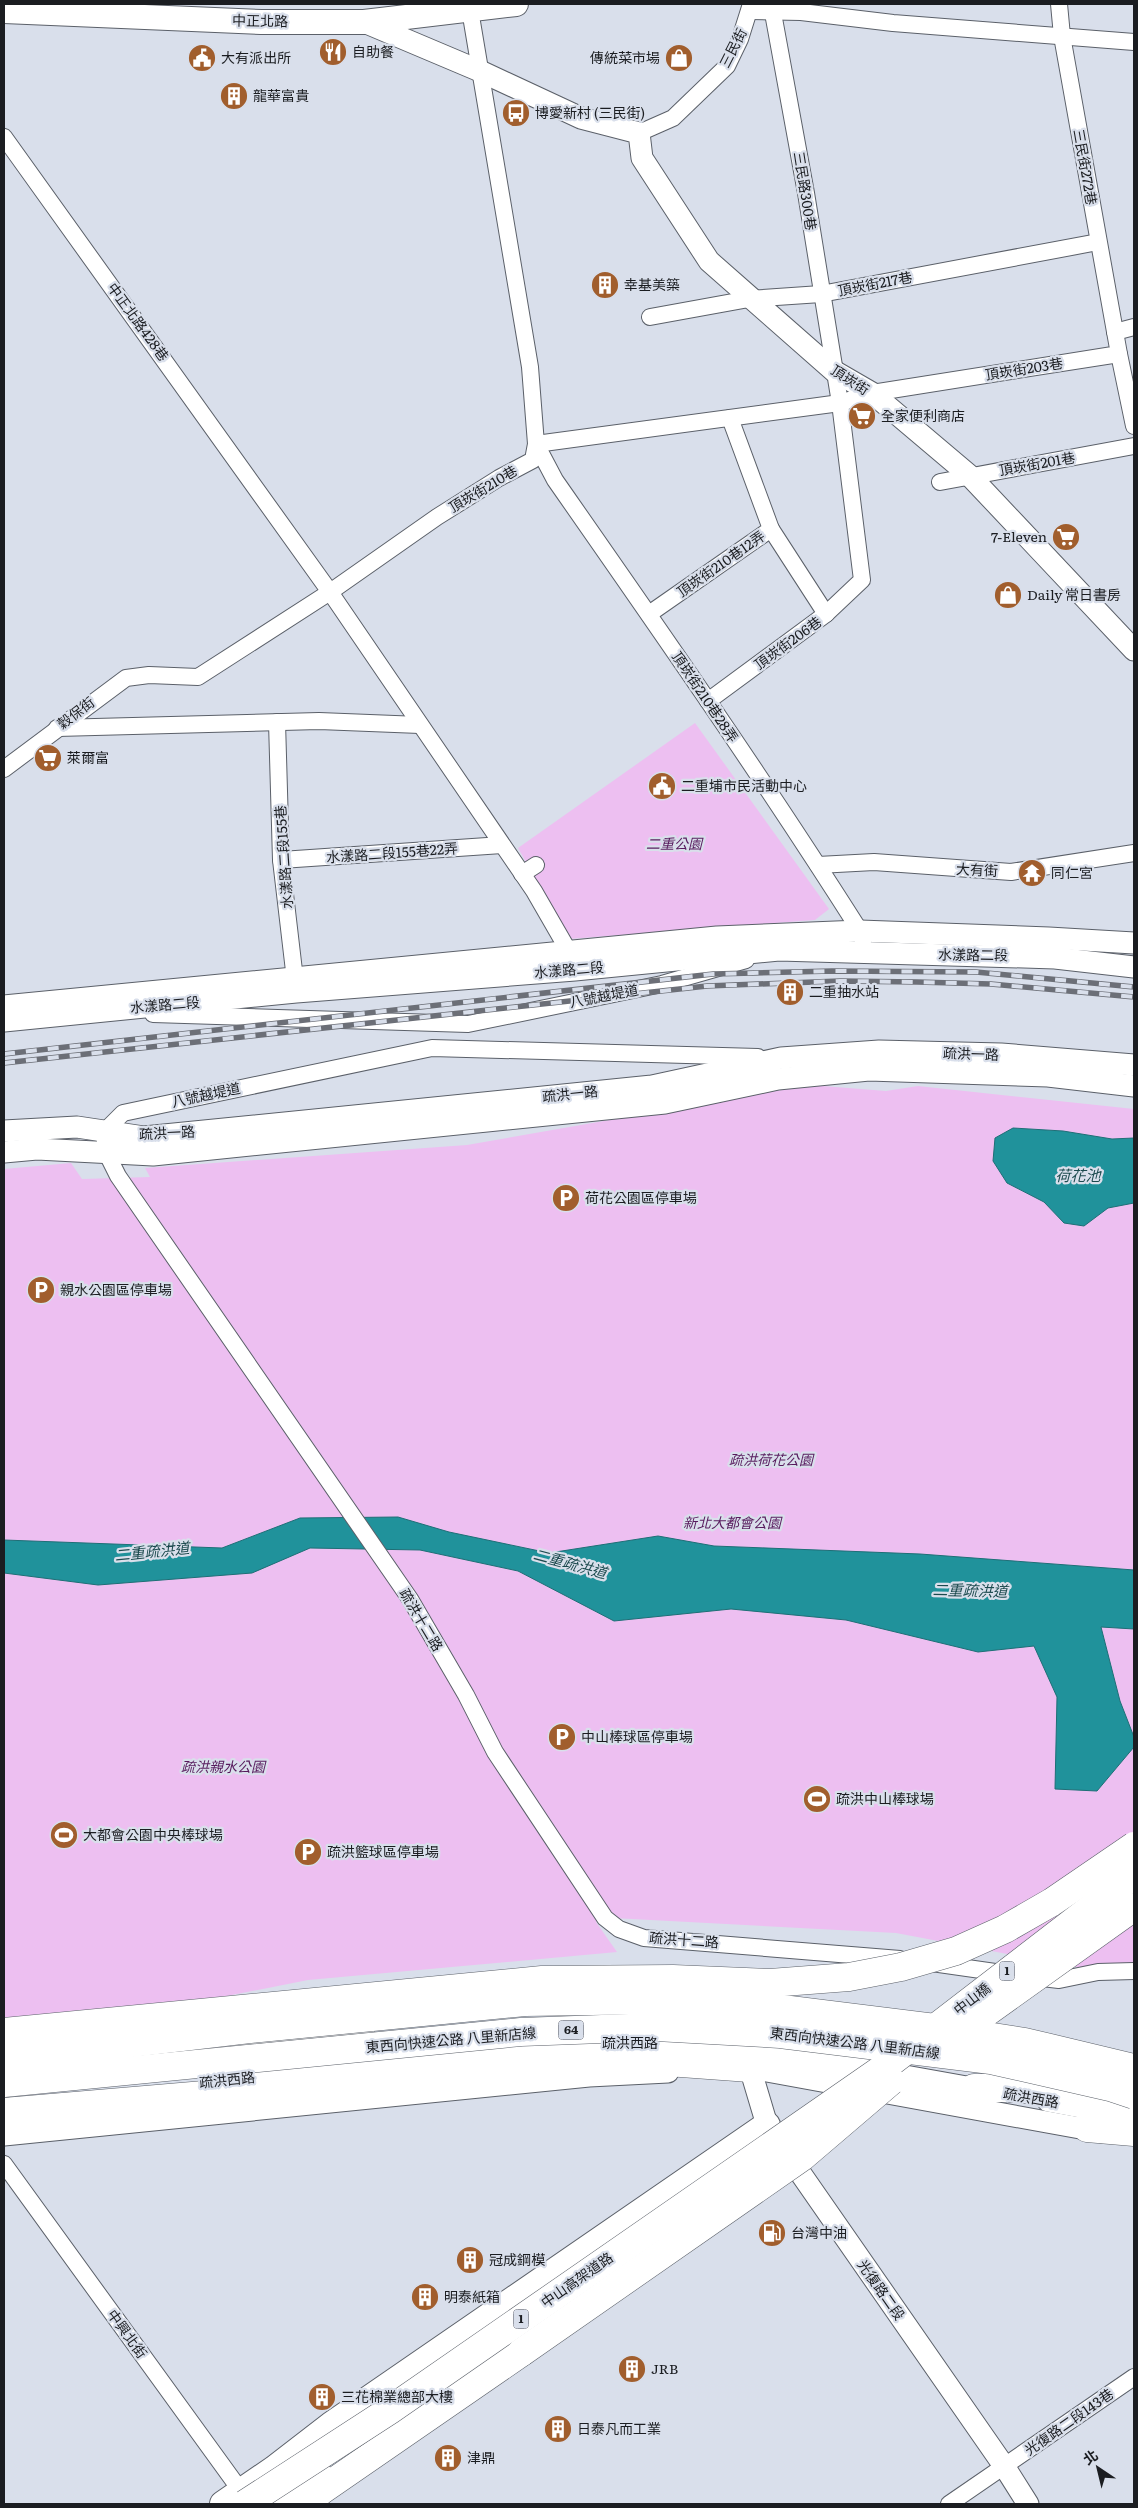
<svg xmlns="http://www.w3.org/2000/svg" width="1138" height="2508" viewBox="0 0 1138 2508" font-family="Literata,'Noto Sans TC',serif">
	<style>
		.green { fill: #edbff1 }
		.water { fill: #20929b; stroke: #1e6f76 }
		.lines { fill: none; stroke-linecap: round; stroke-linejoin: round }
		.minor-casing { stroke: #5b6069; stroke-width: 18 }
		.tertiary-casing { stroke: #5b6069; stroke-width: 23 }
		.secondary-casing { stroke: #5b6069; stroke-width: 26 }
		.primary-casing { stroke: #5b6069; stroke-width: 28 }
		.trunk-casing { stroke: #5b6069; stroke-width: 29 }
		.minor { stroke: #fff; stroke-width: 16 }
		.tertiary { stroke: #fff; stroke-width: 21 }
		.secondary { stroke: #fff; stroke-width: 24 }
		.primary { stroke: #fff; stroke-width: 26 }
		.trunk { stroke: #fff; stroke-width: 28 }
		.rail-casing { stroke: #6c6f77; stroke-width: 5.5 }
		.rail { stroke: #d9dfeb; stroke-width: 4; stroke-dasharray: 11; stroke-linecap: butt }
		.trunk-bridge-casing { stroke: #5b6069; stroke-width: 29; stroke-linecap: butt }
		.trunk-bridge { stroke: #fff; stroke-width: 28 }
		.labels { text-anchor: middle; stroke-width: 4.5; stroke-linejoin: round; paint-order: stroke }
		.shield { fill: #d9dfeb; stroke: #54575e; stroke-width: 1 }
		.shield-label { font-size: 12px; font-weight: bold; fill: #1b1d21 }
		.street-label { font-size: 14px; fill: #1b1d21; stroke: #d9dfeb }
		.poi-label { font-size: 14px; fill: #1b1d21; stroke: #d9dfeb; text-anchor: start }
		.park-label { font-size: 14px; font-style: italic; fill: #571a5d; stroke: #d9dfeb }
		.water-label { font-size: 15px; font-style: italic; fill: #1c4a4e; stroke: #d9dfeb }
	</style>
	<rect width="100%" height="100%" fill="#d9dfeb"/>
	<g class="green">
		<polygon points="695,723 829,909 815,920 569,939 518,848"/>
		<polygon points="810,1085 886,1091 918,1086 1134,1109 1134,1978 896,1933 613,1918 596,1922 617,1952 308,1980 4,2040 4,1169 71,1163 82,1179 150,1177 145,1168 467,1145"/>
	</g>
	<g class="water">
		<polygon points="1013,1128 1063,1131 1112,1139 1134,1138 1134,1203 1108,1208 1084,1226 1064,1223 1044,1202 1007,1183 993,1161 995,1138"/>
		<polygon points="398,1517 449,1532 549,1553 658,1536 714,1546 920,1554 1134,1570 1134,1629 1101,1627 1120,1701 1134,1737 1134,1747 1097,1791 1055,1789 1057,1697 1034,1646 978,1652 846,1620 731,1609 614,1621 518,1571 420,1550 310,1548 252,1573 98,1585 4,1573 4,1540 222,1548 300,1518"/>
	</g>
	<g class="lines">
		<defs>
			<g id="minor">
				<polyline points="750,11 801,12 893,23 1134,42"/>
				<polyline points="639,133 673,118 727,66 740,39 751,4"/>
				<polyline points="4,137 330,592 534,891 568,950"/>
				<polyline points="650,317 749,299 821,294 1098,242"/>
				<polyline points="1115,332 1134,327"/>
				<polyline points="1119,354 1134,426"/>
				<polyline points="536,444 840,403 872,393 1119,354 1062,36 1059,4"/>
				<path d="M536,444l19,36c104,149 208,298 305,451l3,10"/>
				<polyline points="940,482 1134,446"/>
				<polyline points="771,529 826,614"/>
				<polyline points="649,614 771,529 730,418"/>
				<polyline points="708,701 826,614 862,580 840,403 806,193 773,13"/>
				<polyline points="277,722 281,860 296,988"/>
				<polyline points="57,728 319,721 420,725"/>
				<polyline points="4,769 126,678 149,675 198,677 330,592 437,517 499,478 533,460 536,444 530,367 470,10"/>
				<polyline points="281,860 502,845"/>
				<polyline points="818,865 874,862 1011,872 1134,853"/>
				<polyline points="522,874 536,865"/>
				<polyline points="153,1014 468,1024 662,984 746,960"/>
				<polyline points="758,1057 432,1048 123,1113 104,1132 106,1152 118,1176 410,1599 466,1695 495,1752 605,1918 619,1929 644,1938 900,1959"/>
				<polyline points="932,1963 1009,1974"/>
				<polyline points="1034,1977 1059,1980 1098,1972 1134,1971"/>
				<polyline points="4,2164 246,2498"/>
				<polyline points="949,2504 1134,2377"/>
			</g>
			<g id="tertiary">
				<polyline points="364,22 480,71 581,118 639,133 642,158 709,261 834,371 872,393 969,475 1134,650"/>
				<polyline points="4,1006 717,937 860,931 1049,938 1134,943"/>
				<polyline points="4,1021 296,992 575,970 779,950 1055,958 1134,967"/>
				<polyline points="4,1131 77,1127 144,1137 652,1086 781,1058 879,1051 1001,1054 1134,1065"/>
				<polyline points="4,1152 37,1149 153,1155 665,1103 778,1079 869,1070 1048,1076 1134,1086"/>
				<polyline points="750,2055 750,2068 767,2125 1004,2466 1028,2504"/>
				<polyline points="736,2069 750,2068 1102,2132"/>
				<polyline points="220,2080 536,2046 634,2041 749,2048 989,2091"/>
				<polyline points="1048,2101 1134,2117"/>
				<polyline points="4,2135 589,2076 668,2072"/>
			</g>
			<polyline id="secondary" points="4,11 261,22 364,22 516,4"/>
			<polyline id="primary" points="223,2504 274,2469 331,2425 767,2125"/>
			<g id="trunk">
				<polyline points="699,2038 749,2048"/>
				<polyline points="190,2049 361,2035"/>
				<polyline points="974,2088 1010,2088 1108,2095"/>
				<polyline points="4,2112 626,2059 750,2068"/>
				<polyline points="1087,2128 1134,2132"/>
				<polyline points="276,2504 319,2476"/>
				<polyline points="305,2504 322,2490 522,2352"/>
			</g>
		</defs>
		<use href="#minor" class="minor-casing"/>
		<use href="#tertiary" class="tertiary-casing"/>
		<use href="#secondary" class="secondary-casing"/>
		<use href="#primary" class="primary-casing"/>
		<use href="#trunk" class="trunk-casing"/>
		<use href="#minor" class="minor"/>
		<use href="#tertiary" class="tertiary"/>
		<use href="#secondary" class="secondary"/>
		<use href="#primary" class="primary"/>
		<use href="#trunk" class="trunk"/>
		<defs>
			<g id="rail">
				<polyline points="4,1054 713,974 832,971 976,972 1134,987"/>
				<polyline points="4,1063 707,986 840,981 917,982 991,984 1134,997"/>
			</g>
		</defs>
		<use href="#rail" class="rail-casing"/>
		<use href="#rail" class="rail"/>
		<defs>
			<g id="trunk-bridge">
				<polyline points="4,2032 542,1980 673,1979 770,1983 849,1977 901,1967 956,1951 1005,1929 1052,1902 1134,1846"/>
				<polyline points="952,2037 1134,1907"/>
				<polyline points="4,2058 241,2030 525,2002 657,2000 790,2010 935,2028 1025,2042 1134,2068"/>
				<polyline points="4,2083 521,2032 656,2027 780,2034 991,2060 1110,2087 1134,2095"/>
				<polyline points="522,2352 802,2157 891,2081"/>
				<polyline points="245,2504 390,2410 882,2069 1134,1875"/>
			</g>
		</defs>
		<use href="#trunk-bridge" class="trunk-bridge-casing"/>
		<use href="#trunk-bridge" class="trunk-bridge"/>
	</g>
	<defs>
		<symbol id="restaurant-disc" viewBox="-11 -11 22 22"><circle r="9.5" fill="#a15e2d" stroke="#d9dfeb"/><path d="M-5-6h1v4h1v-4h1v4h1v-4h1v5L-1.5 .5V6h-2V.5L-5-1ZM5-6V6H3V1.5H1.5Q1.5-4 5-6Z" fill="#fff"/></symbol>
		<symbol id="civic-disc" viewBox="-11 -11 22 22"><circle r="9.5" fill="#a15e2d" stroke="#d9dfeb"/><path d="M-.6-6.5H3V-4.5H.6V-3L4-1V1h2V6H-6V1h2V-1L-.6-3ZM-1.2 2.5V6h2.4V2.5Z" fill="#fff"/></symbol>
		<symbol id="shop-disc" viewBox="-11 -11 22 22"><circle r="9.5" fill="#a15e2d" stroke="#d9dfeb"/><path d="M-5-2.5h2.3a2.7 3.5 0 0 1 5.4 0H5L5.5 6h-11ZM-1.5-2.5h3a1.5 2.3 0 0 0-3 0Z" fill="#fff"/></symbol>
		<symbol id="building-disc" viewBox="-11 -11 22 22"><circle r="9.5" fill="#a15e2d" stroke="#d9dfeb"/><path d="M-4-6H4V6H1V3H-1V6H-4ZM-2.5-4.3h1.7v1.8h-1.7ZM.8-4.3h1.7v1.8H.8ZM-2.5-1h1.7V.8h-1.7ZM.8-1h1.7V.8H.8Z" fill="#fff"/></symbol>
		<symbol id="bus-disc" viewBox="-11 -11 22 22"><circle r="9.5" fill="#a15e2d" stroke="#d9dfeb"/><path d="M-5-6H5V4H4V6H2V4H-2V6H-4V4H-5ZM-3.5-4V0h7V-4ZM-3.5 1.2v1.5H-2V1.2ZM2 1.2v1.5H3.5V1.2Z" fill="#fff"/></symbol>
		<symbol id="supermarket-disc" viewBox="-11 -11 22 22"><circle r="9.5" fill="#a15e2d" stroke="#d9dfeb"/><path d="M-6-5.5h2.5l.6 2H6L4.5 2H-2.5L-4.4-4H-6ZM-1.5 3.2a1.3 1.3 0 1 0 .1 0ZM3 3.2a1.3 1.3 0 1 0 .1 0Z" fill="#fff"/></symbol>
		<symbol id="temple-disc" viewBox="-11 -11 22 22"><circle r="9.5" fill="#a15e2d" stroke="#d9dfeb"/><path d="M0-6L5-2H3V0L6.5 2.5H4V6H1.5V3h-3V6H-4V2.5H-6.5L-3 0V-2H-5Z" fill="#fff"/></symbol>
		<symbol id="parking-disc" viewBox="-11 -11 22 22"><circle r="9.5" fill="#a15e2d" stroke="#d9dfeb"/><path d="M-3.5-5.5H1a3.5 3.5 0 0 1 0 7H-1V5.5H-3.5ZM-1-3.4V-.6H.8a1.4 1.4 0 0 0 0-2.8Z" fill="#fff"/></symbol>
		<symbol id="stadium-disc" viewBox="-11 -11 22 22"><circle r="9.5" fill="#a15e2d" stroke="#d9dfeb"/><path d="M0-5a6.5 5 0 1 0 0 10a6.5 5 0 1 0 0-10ZM-3.5-1.8h7v3.6h-7Z" fill="#fff"/></symbol>
		<symbol id="fuel-disc" viewBox="-11 -11 22 22"><circle r="9.5" fill="#a15e2d" stroke="#d9dfeb"/><path d="M-5.5-6h7V0h2V4h1.3V-2.5L3-4.5l.8-.8L6-3V5H2.5V1h-1V6h-7ZM-4.2-4.7v3.2H.2V-4.7Z" fill="#fff"/></symbol>
	</defs>
	<g fill-rule="evenodd">
		<use href="#restaurant-disc" x="317" y="36" width="32" height="32"/>
		<use href="#civic-disc" x="186" y="42" width="32" height="32"/>
		<use href="#shop-disc" x="663" y="42" width="32" height="32"/>
		<use href="#building-disc" x="218" y="80" width="32" height="32"/>
		<use href="#bus-disc" x="500" y="97" width="32" height="32"/>
		<use href="#building-disc" x="589" y="269" width="32" height="32"/>
		<use href="#supermarket-disc" x="846" y="400" width="32" height="32"/>
		<use href="#supermarket-disc" x="1050" y="521" width="32" height="32"/>
		<use href="#shop-disc" x="992" y="579" width="32" height="32"/>
		<use href="#supermarket-disc" x="32" y="742" width="32" height="32"/>
		<use href="#civic-disc" x="646" y="770" width="32" height="32"/>
		<use href="#temple-disc" x="1016" y="857" width="32" height="32"/>
		<use href="#building-disc" x="774" y="976" width="32" height="32"/>
		<use href="#parking-disc" x="550" y="1182" width="32" height="32"/>
		<use href="#parking-disc" x="25" y="1274" width="32" height="32"/>
		<use href="#parking-disc" x="546" y="1721" width="32" height="32"/>
		<use href="#stadium-disc" x="801" y="1783" width="32" height="32"/>
		<use href="#stadium-disc" x="48" y="1819" width="32" height="32"/>
		<use href="#parking-disc" x="292" y="1836" width="32" height="32"/>
		<use href="#fuel-disc" x="756" y="2217" width="32" height="32"/>
		<use href="#building-disc" x="454" y="2244" width="32" height="32"/>
		<use href="#building-disc" x="409" y="2281" width="32" height="32"/>
		<use href="#building-disc" x="616" y="2353" width="32" height="32"/>
		<use href="#building-disc" x="306" y="2381" width="32" height="32"/>
		<use href="#building-disc" x="542" y="2413" width="32" height="32"/>
		<use href="#building-disc" x="432" y="2442" width="32" height="32"/>
	</g>
	<g class="labels">
		<g class="shield">
			<rect x="999.5" y="1961.5" width="15" height="19" rx="4"/>
			<rect x="558.5" y="2020.5" width="25" height="19" rx="4"/>
			<rect x="513.5" y="2309.5" width="15" height="19" rx="4"/>
		</g>
		<g class="shield-label">
			<text x="1007" y="1975">1</text>
			<text x="571" y="2034">64</text>
			<text x="521" y="2323">1</text>
		</g>
		<g class="street-label">
			<text transform="translate(260 21) rotate(1)" y="5">中正北路</text>
			<text transform="translate(733 48) rotate(-63)" y="5">三民街</text>
			<text transform="translate(1085 167) rotate(80)" y="5">三民街272巷</text>
			<text transform="translate(805 191) rotate(81)" y="5">三民路300巷</text>
			<text transform="translate(875 284) rotate(-11)" y="5">頂崁街217巷</text>
			<text transform="translate(138 322) rotate(54)" y="5">中正北路428巷</text>
			<text transform="translate(1024 369) rotate(-9)" y="5">頂崁街203巷</text>
			<text transform="translate(850 380) rotate(33)" y="5">頂崁街</text>
			<text transform="translate(1037 464) rotate(-10)" y="5">頂崁街201巷</text>
			<text transform="translate(483 489) rotate(-31)" y="5">頂崁街210巷</text>
			<text transform="translate(721 564) rotate(-35)" y="5">頂崁街210巷12弄</text>
			<text transform="translate(788 643) rotate(-36)" y="5">頂崁街206巷</text>
			<text transform="translate(705 697) rotate(56)" y="5">頂崁街210巷28弄</text>
			<text transform="translate(76 713) rotate(-37)" y="5">穀保街</text>
			<text transform="translate(392 853) rotate(-4)" y="5">水漾路二段155巷22弄</text>
			<text transform="translate(284 857) rotate(-94)" y="5">水漾路二段155巷</text>
			<text transform="translate(977 870) rotate(3)" y="5">大有街</text>
			<text transform="translate(973 955) rotate(1)" y="5">水漾路二段</text>
			<text transform="translate(569 970) rotate(-5)" y="5">水漾路二段</text>
			<text transform="translate(604 996) rotate(-11)" y="5">八號越堤道</text>
			<text transform="translate(165 1005) rotate(-5)" y="5">水漾路二段</text>
			<text transform="translate(971 1054) rotate(2)" y="5">疏洪一路</text>
			<text transform="translate(570 1094) rotate(-6)" y="5">疏洪一路</text>
			<text transform="translate(206 1095) rotate(-12)" y="5">八號越堤道</text>
			<text transform="translate(167 1133) rotate(-3)" y="5">疏洪一路</text>
			<text transform="translate(421 1620) rotate(59)" y="5">疏洪十二路</text>
			<text transform="translate(684 1940) rotate(4)" y="5">疏洪十二路</text>
			<text transform="translate(972 1999) rotate(-38)" y="5">中山橋</text>
			<text transform="translate(451 2040) rotate(-5)" y="5">東西向快速公路 八里新店線</text>
			<text x="630" y="2048">疏洪西路</text>
			<text transform="translate(855 2043) rotate(7)" y="5">東西向快速公路 八里新店線</text>
			<text transform="translate(227 2080) rotate(-6)" y="5">疏洪西路</text>
			<text transform="translate(1031 2098) rotate(10)" y="5">疏洪西路</text>
			<text transform="translate(577 2280) rotate(-35)" y="5">中山高架道路</text>
			<text transform="translate(881 2290) rotate(55)" y="5">光復路二段</text>
			<text transform="translate(127 2334) rotate(54)" y="5">中興北街</text>
			<text transform="translate(1069 2422) rotate(-35)" y="5">光復路二段143巷</text>
		</g>
		<g class="poi-label">
			<text x="352" y="57">自助餐</text>
			<text x="221" y="63">大有派出所</text>
			<text x="660" y="63" text-anchor="end">傳統菜市場</text>
			<text x="253" y="101">龍華富貴</text>
			<text x="535" y="118">博愛新村 (三民街)</text>
			<text x="624" y="290">幸基美築</text>
			<text x="881" y="421">全家便利商店</text>
			<text x="1047" y="542" text-anchor="end">7-Eleven</text>
			<text x="1027" y="600">Daily 常日書房</text>
			<text x="67" y="763">萊爾富</text>
			<text x="681" y="791">二重埔市民活動中心</text>
			<text x="1051" y="878">同仁宮</text>
			<text x="809" y="997">二重抽水站</text>
			<text x="585" y="1203">荷花公園區停車場</text>
			<text x="60" y="1295">親水公園區停車場</text>
			<text x="581" y="1742">中山棒球區停車場</text>
			<text x="836" y="1804">疏洪中山棒球場</text>
			<text x="83" y="1840">大都會公園中央棒球場</text>
			<text x="327" y="1857">疏洪籃球區停車場</text>
			<text x="791" y="2238">台灣中油</text>
			<text x="489" y="2265">冠成鋼模</text>
			<text x="444" y="2302">明泰紙箱</text>
			<text x="651" y="2374">JRB</text>
			<text x="341" y="2402">三花棉業總部大樓</text>
			<text x="577" y="2434">日泰凡而工業</text>
			<text x="467" y="2463">津鼎</text>
		</g>
		<g class="park-label">
			<text x="674" y="849">二重公園</text>
			<text x="771" y="1465">疏洪荷花公園</text>
			<text x="732" y="1528">新北大都會公園</text>
			<text x="223" y="1772">疏洪親水公園</text>
		</g>
		<g class="water-label">
			<text x="1078" y="1181">荷花池</text>
			<text transform="translate(152 1552) rotate(-6)" y="5">二重疏洪道</text>
			<text transform="translate(570 1564) rotate(15)" y="5">二重疏洪道</text>
			<text transform="translate(970 1591) rotate(1)" y="5">二重疏洪道</text>
		</g>
	</g>
	<rect width="1138" height="2508" fill="none" stroke="#1b1d21" stroke-width="10"/>
	<g transform="translate(1098 2468) rotate(325)" stroke="#d9dfeb" stroke-width="4" paint-order="stroke">
	<path d="M0-4L9 19L0 12L-9 19Z" fill="#1b1d21"/>
	<text y="-8" font-size="14" font-weight="bold" text-anchor="middle" fill="#1b1d21">北</text>
	</g>
</svg>
